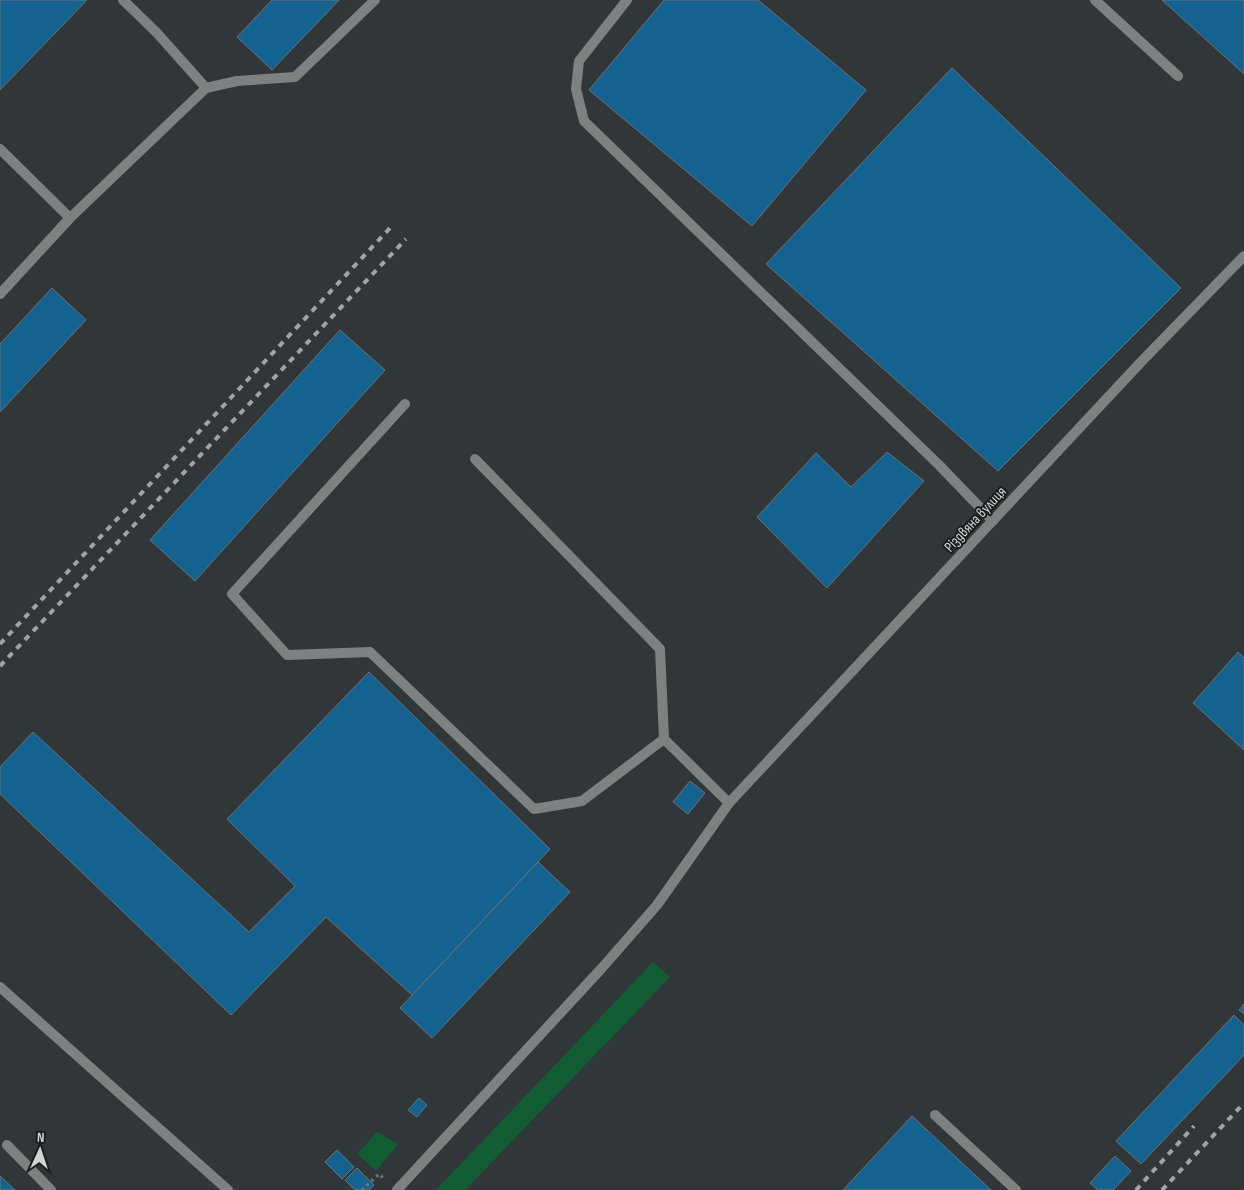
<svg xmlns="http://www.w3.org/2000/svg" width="1244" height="1190" viewBox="0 0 1244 1190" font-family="'Sofia Sans Condensed',sans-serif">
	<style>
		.green { fill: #135d34 }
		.building { fill: #14628f; stroke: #6c7276 }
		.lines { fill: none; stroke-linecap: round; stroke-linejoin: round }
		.path { stroke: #74797a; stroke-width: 3; stroke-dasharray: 2.5 4; stroke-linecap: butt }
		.service { stroke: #7d8180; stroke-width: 10 }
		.minor { stroke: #7d8180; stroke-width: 10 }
		.rail { stroke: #9fa4a5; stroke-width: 4; stroke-dasharray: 6 6; stroke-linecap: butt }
		.labels { text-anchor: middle; stroke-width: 4; stroke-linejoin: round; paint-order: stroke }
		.street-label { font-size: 15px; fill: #d1d5d6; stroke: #1b1e1e }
	</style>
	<rect width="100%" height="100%" fill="#313738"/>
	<g class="green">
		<polygon points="653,962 670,977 465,1190 436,1190"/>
		<polygon points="377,1132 398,1144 376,1171 357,1154"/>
	</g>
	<g class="building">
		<polygon points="0,0 87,0 0,90"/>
		<polygon points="272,0 339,0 272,70 237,37"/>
		<polygon points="664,0 758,0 866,90 752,226 589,90"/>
		<polygon points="1162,0 1244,0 1244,74"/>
		<polygon points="952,68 1181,288 998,471 766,264"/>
		<polygon points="52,288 86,320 0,412 0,344"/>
		<polygon points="340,330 385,370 195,581 150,540"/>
		<polygon points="887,452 924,481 827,588 757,517 816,453 851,487"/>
		<polygon points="1238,652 1244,658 1244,750 1193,703"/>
		<polygon points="369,672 550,849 412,995 326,917 231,1015 0,794 0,767 33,732 249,932 295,886 227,819"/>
		<polygon points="690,781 705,793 688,814 673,802"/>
		<polygon points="538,862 570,892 432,1038 400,1008"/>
		<polygon points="1244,1004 1244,1014 1239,1010"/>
		<polygon points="1234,1015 1244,1025 1244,1055 1141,1164 1116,1141"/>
		<polygon points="419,1098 427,1105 417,1117 408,1110"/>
		<polygon points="912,1116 991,1190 843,1190"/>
		<polygon points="337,1150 354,1167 342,1179 325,1162"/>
		<polygon points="1115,1156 1131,1171 1113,1190 1098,1190 1090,1183"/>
		<polygon points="357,1168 374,1185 369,1190 355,1190 345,1180"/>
		<polygon points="0,1176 15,1190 0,1190"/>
	</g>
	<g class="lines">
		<polyline class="path" points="362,1190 379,1174 384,1179"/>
		<g class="service">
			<polyline points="123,0 157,33 206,88"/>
			<polyline points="627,0 579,61 576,89 584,121 939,465 993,521"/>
			<polyline points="1095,0 1178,76"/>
			<polyline points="0,149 70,218 206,88 237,81 295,77 375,0"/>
			<polyline points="0,294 70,218"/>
			<polyline points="405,404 232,594 287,655 370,652 534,809 582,801 664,739"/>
			<polyline points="0,987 228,1190"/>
			<polyline points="935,1115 1016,1190"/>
			<polyline points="7,1145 51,1190"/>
			<polyline points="397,1190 601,969 657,905 729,803 664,739 660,649 475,459"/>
		</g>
		<polyline class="minor" points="729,803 1141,362 1244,256"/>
		<g class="rail">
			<polyline points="0,644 390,228"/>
			<polyline points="0,666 406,239"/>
			<polyline points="1136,1190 1194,1126"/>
			<polyline points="1162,1190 1244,1103"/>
		</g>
	</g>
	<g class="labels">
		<g class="street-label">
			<text transform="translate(975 519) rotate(-47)" y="5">Різдвяна вулиця</text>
		</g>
	</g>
	<g transform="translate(40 1150) rotate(3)" stroke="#1b1e1e" stroke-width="4" paint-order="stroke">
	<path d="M0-4L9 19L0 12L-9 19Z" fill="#d1d5d6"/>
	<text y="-8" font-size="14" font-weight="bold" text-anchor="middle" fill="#d1d5d6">N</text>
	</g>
</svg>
